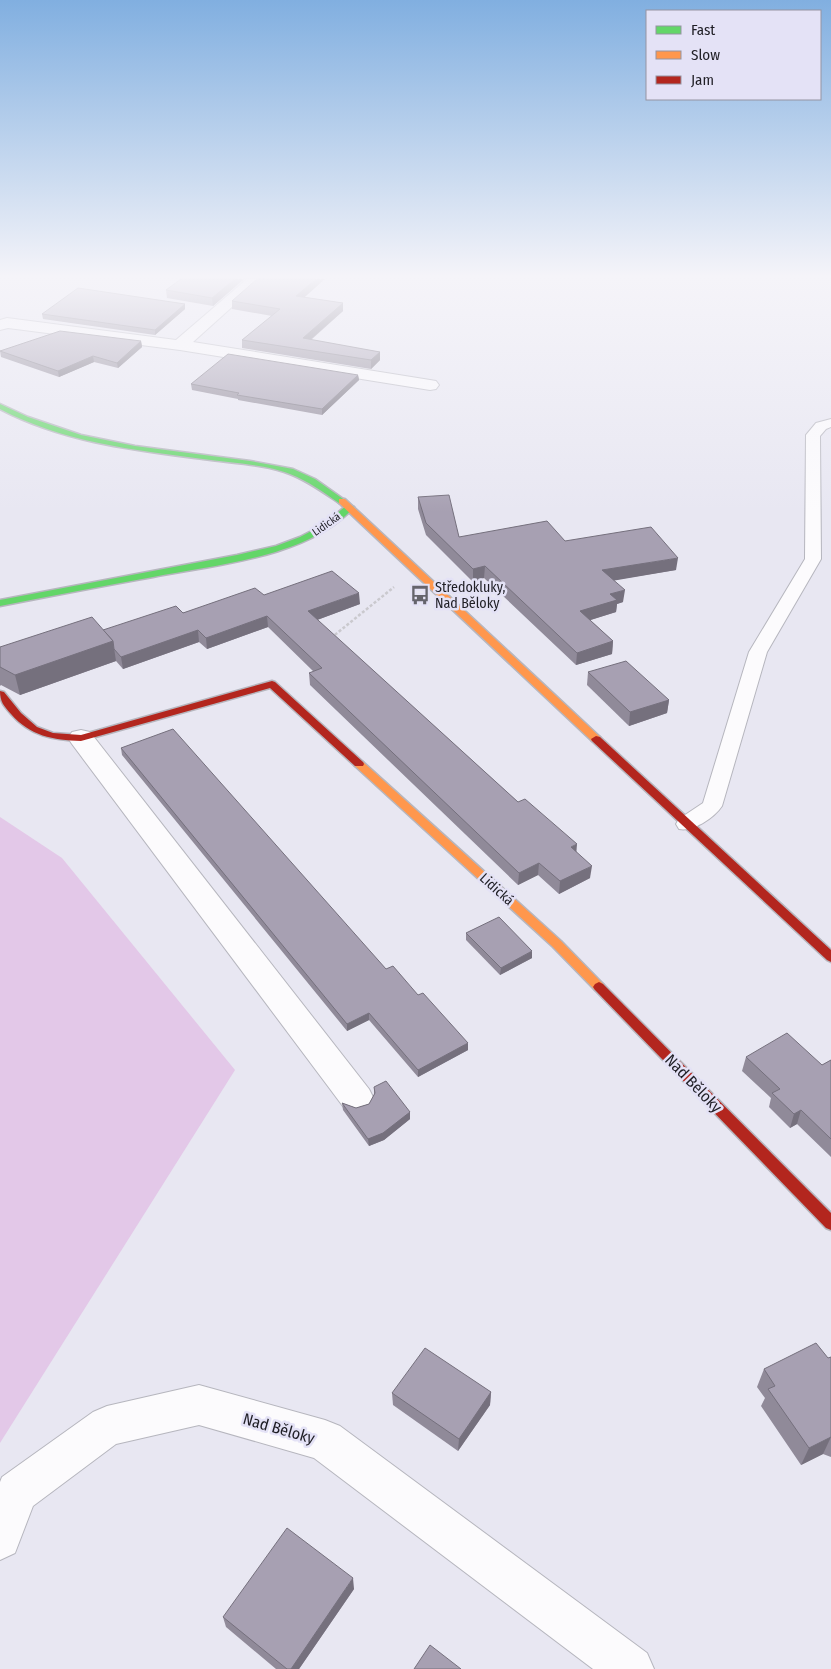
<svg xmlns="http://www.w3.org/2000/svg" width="831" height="1669" viewBox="0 0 831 1669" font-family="'Fira Sans Condensed',sans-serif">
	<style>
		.green { fill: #e3c8e8 }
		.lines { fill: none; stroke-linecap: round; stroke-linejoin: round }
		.lane-casing { stroke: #b6b6be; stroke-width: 2 }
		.street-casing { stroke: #b6b6be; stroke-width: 2 }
		.fast-casing { stroke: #b6b6be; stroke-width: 3 }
		.slow-casing { stroke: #b6b6be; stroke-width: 3 }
		.jam-casing { stroke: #b6b6be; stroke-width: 3 }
		.path { stroke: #cac9ce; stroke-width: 2.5; stroke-dasharray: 3 2; stroke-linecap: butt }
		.lane { fill: #fcfbfd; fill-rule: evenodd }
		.street { fill: #fcfbfd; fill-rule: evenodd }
		.fast { fill: #63d668; fill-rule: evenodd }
		.slow { fill: #ff974d; fill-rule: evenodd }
		.jam { fill: #b3261e; fill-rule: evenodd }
		.wall { fill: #908a99 }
		.shaded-wall { fill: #75707d }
		.building { fill: #a7a0b2; stroke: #75707d }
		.labels { text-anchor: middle; stroke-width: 5; stroke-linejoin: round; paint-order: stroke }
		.far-street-label { font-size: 11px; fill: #1f1e25; stroke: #e4e2f6 }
		.poi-label { font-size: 14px; fill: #1f1e25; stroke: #e4e2f6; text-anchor: start }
		.street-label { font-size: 14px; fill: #1f1e25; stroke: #e4e2f6 }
		.near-street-label { font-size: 16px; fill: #1f1e25; stroke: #e4e2f6 }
	</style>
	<rect width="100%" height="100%" fill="#e8e7f2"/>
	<polygon class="green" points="0,817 62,858 235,1070 0,1443"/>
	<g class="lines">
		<defs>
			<path id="lane" d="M831,419v8l-5,2 -6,7 1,123 -54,93 -45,154c-8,12 -29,26 -43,23l-3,-5 3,-5 24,-16 46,-151 56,-93 1,-124 10,-12z"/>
			<g id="street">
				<polygon points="247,279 263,279 193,342 430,380 436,381 439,385 436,389 430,390 180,350 8,328 0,330 0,320 7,318 176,340"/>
				<polygon points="81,730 90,732 369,1089 374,1099 369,1109 357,1113 345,1109 72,744 68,738 72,732"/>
				<polygon points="199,1385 325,1420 340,1426 647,1653 654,1669 593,1669 314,1458 199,1425 116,1444 33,1506 15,1553 0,1560 0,1482 2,1477 93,1412 107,1406"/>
			</g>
			<g id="fast">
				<path d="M0,404l28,13 53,18 54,11 115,15 43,8 22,10 31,22 -7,2c-16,-11 -31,-22 -49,-29 -24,-10 -61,-11 -87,-15 -70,-9 -140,-17 -203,-50z"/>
				<path d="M347,505l7,2c-44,50 -139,58 -201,70 -51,9 -102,19 -153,29v-6l237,-45 39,-9 24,-9 23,-12z"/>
			</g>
			<g id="slow">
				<polygon points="339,499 345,499 600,737 601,739 600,741 592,741 339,503"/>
				<polygon points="359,761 363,762 561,941 603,984 605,987 603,990 595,990 553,947 355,766 354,764"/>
			</g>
			<g id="jam">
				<path d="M272,681l3,1 88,80 1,2 -1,2h-8l-85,-78 -189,53c-28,-1 -51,-5 -70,-27 -7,-8 -11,-12 -11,-23l4,1 17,21 16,14 16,6 28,2z"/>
				<polygon points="596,736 600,737 831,950 831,962 827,960 592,741 591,739"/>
				<polygon points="599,982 603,984 831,1213 831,1230 826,1228 595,990 593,987 595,984"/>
			</g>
		</defs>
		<use href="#lane" class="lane-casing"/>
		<use href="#street" class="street-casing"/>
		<use href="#fast" class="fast-casing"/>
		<use href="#slow" class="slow-casing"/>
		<use href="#jam" class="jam-casing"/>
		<polyline class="path" points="331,638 394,587"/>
		<use href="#lane" class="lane"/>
		<use href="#street" class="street"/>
		<use href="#fast" class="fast"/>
		<use href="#slow" class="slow"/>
		<use href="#jam" class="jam"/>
	</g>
	<g class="wall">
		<polygon points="181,279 244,279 213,306 167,298 166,290"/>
		<polygon points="304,297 343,303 343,311 311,340 380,352 380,360 371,369 242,348 242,340 272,316 232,309 232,301"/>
		<polygon points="185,304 185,309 155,335 43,319 42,314"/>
		<polygon points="141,341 142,347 118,368 94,362 59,377 1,357 0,351"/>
		<polygon points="358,375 359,380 322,415 238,400 238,399 192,390 191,384"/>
		<polygon points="418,497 459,537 565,541 676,570 614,580 623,602 617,604 616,612 590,620 613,641 612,654 576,665 484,578 473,582 426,535 418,509"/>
		<polygon points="264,595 360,604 317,620 518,802 576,851 590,878 559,894 538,875 518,885 310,685 309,673 314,672 268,627 207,649 199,642 123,669 116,661 20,695 1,685 0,686 0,647 103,630"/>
		<polygon points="588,672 669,700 667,713 629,726 587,685"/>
		<polygon points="121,748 386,969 468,1050 418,1077 369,1020 347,1031 122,755"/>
		<polygon points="466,933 532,958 500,975 466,940"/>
		<polygon points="746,1057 822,1065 831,1060 831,1157 797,1124 790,1128 769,1107 771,1098 742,1071"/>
		<polygon points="374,1087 410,1119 384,1140 369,1146 343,1110 342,1103 356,1108 369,1104 374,1095"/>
		<polygon points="831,1357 831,1457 823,1454 801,1465 761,1406 765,1398 757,1387 764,1369 828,1358"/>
		<polygon points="491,1392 490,1405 458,1451 393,1405 392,1393"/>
		<polygon points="354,1589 299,1669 276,1669 226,1627 223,1617"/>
	</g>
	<g class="shaded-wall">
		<polygon points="235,279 244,279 213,306 212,298"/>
		<polygon points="316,279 325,279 297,304 296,296"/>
		<polygon points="343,303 343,311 303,346 303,338"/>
		<polygon points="185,304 185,309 155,335 155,330"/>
		<polygon points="141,341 142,347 118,368 117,363"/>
		<polygon points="380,352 380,360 371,369 371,360"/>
		<polygon points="93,356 94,362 59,377 58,371"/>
		<polygon points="358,375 359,380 322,415 322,409"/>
		<polygon points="678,558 676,570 600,583 602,570"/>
		<polygon points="485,566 484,578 473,582 473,569"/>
		<polygon points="625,590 623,602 617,604 616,612 578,624 580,611 610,594"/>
		<polygon points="359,593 360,604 309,623 308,611"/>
		<polygon points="267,616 268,627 207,649 206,638"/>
		<polygon points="198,630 199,642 123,669 121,657"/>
		<polygon points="113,641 116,661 20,695 15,675"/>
		<polygon points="613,641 612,654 576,665 577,653"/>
		<polygon points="669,700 667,713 629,726 630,712"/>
		<polygon points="577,844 576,857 571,847"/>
		<polygon points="539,863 538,875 518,885 519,873"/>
		<polygon points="592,866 590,878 559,894 560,881"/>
		<polygon points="532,951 532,958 500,975 501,968"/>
		<polygon points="369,1013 369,1020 347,1031 347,1024"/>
		<polygon points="468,1043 468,1050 418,1077 418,1070"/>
		<polygon points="801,1110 797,1124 790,1128 794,1114"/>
		<polygon points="410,1112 410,1119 384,1140 369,1146 368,1139"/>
		<polygon points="491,1392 490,1405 458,1451 459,1439"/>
		<polygon points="831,1437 823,1454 801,1465 809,1448"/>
		<polygon points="353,1578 354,1589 299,1669 291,1669"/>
	</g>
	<g class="building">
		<polygon points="181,279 235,279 212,298 166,290"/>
		<polygon points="257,279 316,279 296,296 343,303 303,338 380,352 371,360 242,340 280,309 232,301"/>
		<polygon points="78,288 185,304 155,330 42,314"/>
		<polygon points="60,331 141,341 117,363 93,356 58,371 0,351"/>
		<polygon points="228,354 358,375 322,409 237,395 239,393 191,384"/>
		<polygon points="449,495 459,537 547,521 565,541 651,527 678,558 602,570 625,590 610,594 617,600 580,611 613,641 577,653 485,566 473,569 426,523 418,497"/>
		<polygon points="332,571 359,593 308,611 518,802 525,799 577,844 571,847 592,866 560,881 539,863 519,873 309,673 322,668 267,616 206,638 198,630 121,657 114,649 113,641 103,630 176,606 183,613 255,588 264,595"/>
		<polygon points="92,617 113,641 15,675 0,667 0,647"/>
		<polygon points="626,661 669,700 630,712 588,672"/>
		<polygon points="173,729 386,969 393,966 418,995 423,993 468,1043 418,1070 369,1013 347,1024 121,748"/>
		<polygon points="499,917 532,951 501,968 466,933"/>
		<polygon points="787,1033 822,1065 831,1060 831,1139 801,1110 794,1114 772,1093 780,1089 746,1057"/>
		<polygon points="386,1081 410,1112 383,1133 368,1139 342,1103 356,1108 369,1104 375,1093 374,1087"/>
		<polygon points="816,1343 828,1358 831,1357 831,1437 809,1448 768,1389 775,1386 764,1369"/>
		<polygon points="425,1348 491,1392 459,1439 392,1393"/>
		<polygon points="287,1528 353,1578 291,1669 287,1669 223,1617"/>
		<polygon points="430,1645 461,1669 414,1669"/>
	</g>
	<linearGradient id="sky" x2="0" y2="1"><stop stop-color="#81afe0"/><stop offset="0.54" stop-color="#f5f4f9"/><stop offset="1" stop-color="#f5f4f9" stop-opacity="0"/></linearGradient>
	<rect width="831" height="512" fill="url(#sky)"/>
	<defs>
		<symbol id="bus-bare" viewBox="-9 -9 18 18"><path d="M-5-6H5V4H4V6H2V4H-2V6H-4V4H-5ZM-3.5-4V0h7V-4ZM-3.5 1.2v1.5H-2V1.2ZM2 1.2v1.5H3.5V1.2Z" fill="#65646d" stroke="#e4e2f6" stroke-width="2.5" paint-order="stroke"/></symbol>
	</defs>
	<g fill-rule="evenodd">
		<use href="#bus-bare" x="406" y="581" width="28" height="28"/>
	</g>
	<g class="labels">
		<g class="far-street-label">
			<text transform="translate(326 524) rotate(-35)" y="4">Lidická</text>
		</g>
		<g class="poi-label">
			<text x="435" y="592">Středokluky,<tspan x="435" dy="16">Nad Běloky</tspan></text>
		</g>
		<g class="street-label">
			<text transform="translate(497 889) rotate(42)" y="5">Lidická</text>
		</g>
		<g class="near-street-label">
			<text transform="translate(694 1083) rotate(46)" y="6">Nad Běloky</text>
			<text transform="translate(279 1428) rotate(16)" y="6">Nad Běloky</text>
		</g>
	</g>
	<rect x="646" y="10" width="175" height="90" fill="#e4e2f6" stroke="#9594a2"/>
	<rect x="656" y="26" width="25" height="8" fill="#63d668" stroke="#9594a2"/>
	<text x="691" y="35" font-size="15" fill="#1f1e25">Fast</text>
	<rect x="656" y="51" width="25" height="8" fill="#ff974d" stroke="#9594a2"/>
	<text x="691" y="60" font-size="15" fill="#1f1e25">Slow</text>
	<rect x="656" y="76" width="25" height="8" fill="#b3261e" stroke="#9594a2"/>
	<text x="691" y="85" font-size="15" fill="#1f1e25">Jam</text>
</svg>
